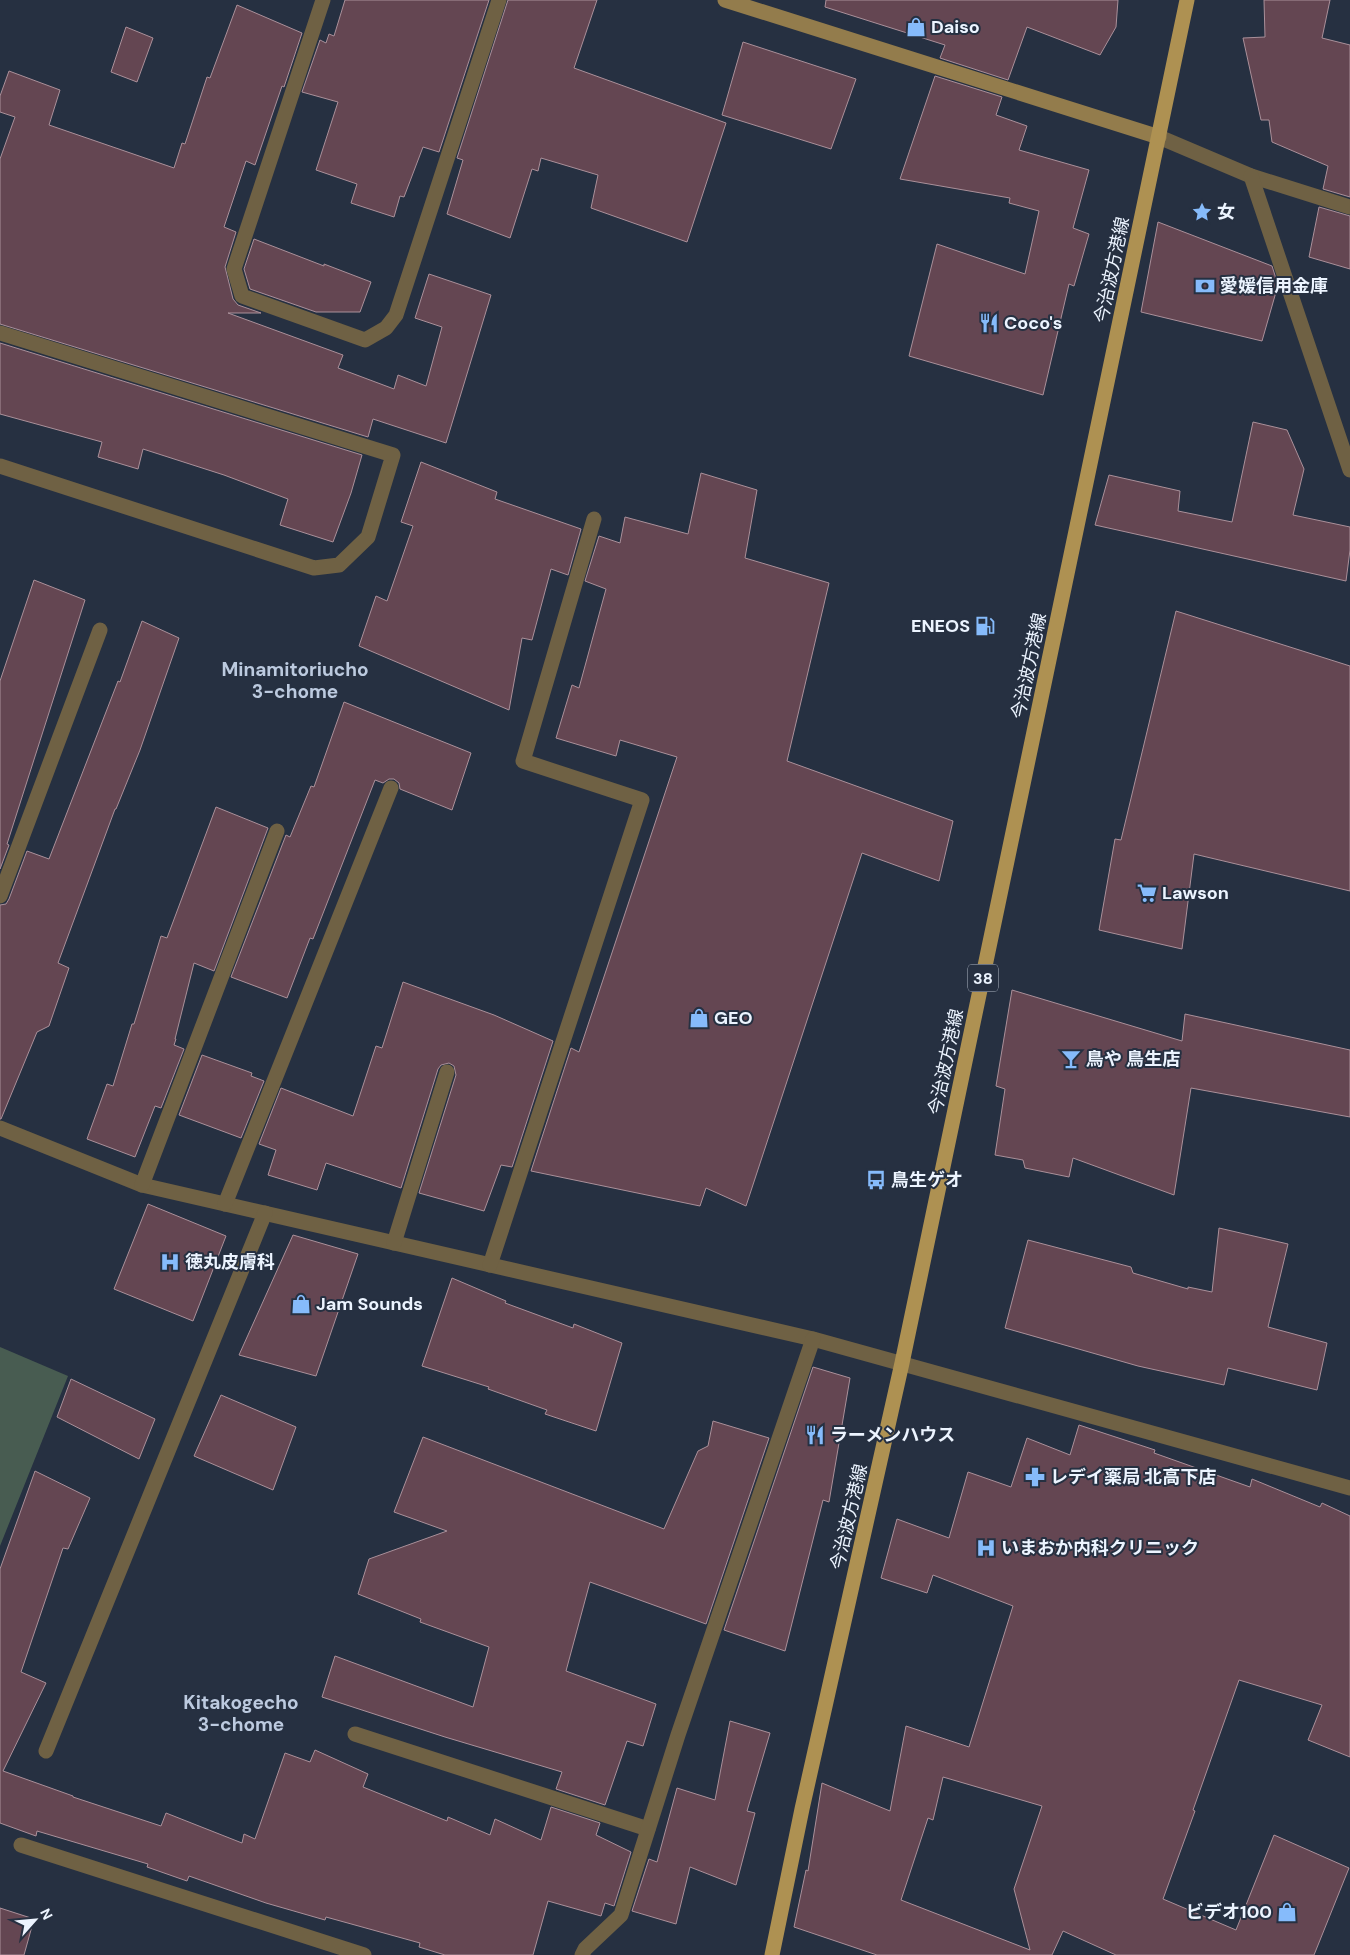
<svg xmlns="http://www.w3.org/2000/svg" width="1350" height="1955" viewBox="0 0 1350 1955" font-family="'DM Sans','Noto Sans JP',sans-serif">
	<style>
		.green { fill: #485c51 }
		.building { fill: #644652; stroke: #aa909a; fill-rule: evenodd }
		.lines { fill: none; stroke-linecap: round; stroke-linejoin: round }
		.street { stroke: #6f6144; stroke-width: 15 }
		.secondary { stroke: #937c4c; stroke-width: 15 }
		.primary { stroke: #ae9152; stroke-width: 15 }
		.labels { text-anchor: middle; stroke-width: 4; stroke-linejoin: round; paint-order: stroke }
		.shield { fill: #263041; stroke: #b1b9c6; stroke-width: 1 }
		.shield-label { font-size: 16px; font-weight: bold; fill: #ecf4ff }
		.poi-label { font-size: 18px; font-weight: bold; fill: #ecf4ff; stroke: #263041; text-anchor: start }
		.street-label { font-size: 18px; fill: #ecf4ff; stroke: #263041 }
		.neighbourhood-label { font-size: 19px; font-weight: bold; fill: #bccadf; stroke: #263041 }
	</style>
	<rect width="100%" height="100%" fill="#263041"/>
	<polygon class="green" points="0,1347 68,1376 0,1546"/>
	<g class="building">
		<polygon points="345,0 489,0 439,152 423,147 404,197 400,196 394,217 351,203 357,184 316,170 338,102 302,92 320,40 326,43 329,34 334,36"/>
		<polygon points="508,0 597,0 574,68 726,123 687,242 591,208 598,175 541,158 538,171 532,169 510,238 447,214 463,160 457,158"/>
		<polygon points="826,0 1118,0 1116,27 1100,55 1027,27 1008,80 940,58 945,45 825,7"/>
		<polygon points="1264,0 1330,0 1322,38 1350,45 1350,197 1323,189 1328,166 1272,142 1269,120 1261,120 1243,38 1265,37"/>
		<polygon points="237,5 302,33 284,87 282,86 255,165 246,161 224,227 236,232 225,267 233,299 238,305 261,313 228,313 343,355 338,368 394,389 398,375 426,386 442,327 415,318 429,274 491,295 446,443 373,419 368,437 0,324 0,159 15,117 0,112 0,96 9,71 60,90 49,125 174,168 182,143 185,144 207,77 210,78"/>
		<polygon points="126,27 153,38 137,82 111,72"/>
		<polygon points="743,42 856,79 831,149 722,115"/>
		<polygon points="935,76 1002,97 996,115 1027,126 1019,150 1089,170 1073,228 1089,234 1074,286 1069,284 1043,395 909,356 937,244 1025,274 1039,211 1009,203 1010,198 900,179"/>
		<polygon points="1319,207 1350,216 1350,269 1309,257"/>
		<polygon points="1158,222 1272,266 1278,285 1262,341 1141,312"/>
		<polygon points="254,239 324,266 324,264 371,282 360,312 316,312 250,289 244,269"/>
		<polygon points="0,343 362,455 351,493 333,542 280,525 288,499 224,475 143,449 138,469 98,457 102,442 0,414"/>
		<polygon points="1253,422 1287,430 1304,469 1293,515 1350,527 1350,550 1346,581 1095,525 1109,475 1180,491 1178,511 1232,522"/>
		<polygon points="421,462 497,492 495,499 581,529 568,575 551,569 532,640 522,638 509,710 359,646 376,596 387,601 413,526 401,522"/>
		<polygon points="701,473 757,490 745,558 829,583 787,761 953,821 939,881 862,853 746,1206 706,1188 700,1206 531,1171 571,1048 579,1052 677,757 620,740 616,756 556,738 572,685 579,688 606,589 585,581 599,536 620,543 625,517 688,534"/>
		<polygon points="34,580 85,600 7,844 9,845 0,869 0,681"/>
		<polygon points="1176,611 1350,666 1350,891 1194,854 1182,949 1099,930 1115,839 1121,840"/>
		<polygon points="142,621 179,638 140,750 116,809 115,809 58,963 69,968 49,1026 37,1032 1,1119 0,1119 0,905 6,904 9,899 27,851 49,859 118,681 120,682"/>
		<polygon points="344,702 471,753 452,810 400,789 399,783 394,779 389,779 383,783 375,780 313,939 310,938 287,998 231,977 286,835 290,837 311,786 314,787"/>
		<polygon points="216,807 268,828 214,971 194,963 175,1039 176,1039 174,1045 184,1049 161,1108 155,1106 135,1157 87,1139 107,1084 113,1086 132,1024 134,1024 161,936 167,938"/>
		<polygon points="403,982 494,1015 553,1041 512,1167 501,1165 484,1211 419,1193 456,1075 454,1066 449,1063 441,1065 438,1069 401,1188 326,1163 317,1190 268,1175 276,1150 259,1144 281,1088 353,1116 376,1046 382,1048"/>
		<polygon points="1012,990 1182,1041 1185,1014 1350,1050 1350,1117 1191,1088 1174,1195 1073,1158 1069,1177 1025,1168 1023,1160 995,1155 1005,1089 996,1086"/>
		<polygon points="202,1055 252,1073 251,1076 264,1081 241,1138 179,1115"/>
		<polygon points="148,1204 226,1236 193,1321 114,1289"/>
		<polygon points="1219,1228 1288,1244 1268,1327 1327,1343 1317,1390 1228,1368 1224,1385 1138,1366 1005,1328 1028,1240 1131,1267 1133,1273 1188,1289 1188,1287 1212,1292"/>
		<polygon points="293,1235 358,1254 316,1376 239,1355"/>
		<polygon points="452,1278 506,1301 505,1303 573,1328 574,1324 622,1343 596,1431 545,1414 547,1410 488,1389 489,1387 422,1366"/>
		<polygon points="813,1367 850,1378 829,1502 823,1500 785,1651 724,1630"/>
		<polygon points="71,1379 155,1419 139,1459 57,1417"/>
		<polygon points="221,1395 296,1427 273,1490 194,1456"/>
		<polygon points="713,1421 769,1438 706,1624 590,1582 566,1671 656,1704 643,1746 627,1741 605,1805 556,1789 562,1772 445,1737 322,1697 335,1656 473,1707 489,1647 420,1622 421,1619 358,1594 369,1559 447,1531 394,1512 423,1437 664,1529 698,1451 708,1446"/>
		<path d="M1079,1425l76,25 -1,3 96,34 2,-8 68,28 2,-4 28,13v241l-42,-17 14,-35 -83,-25 -46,130 2,1 -32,88 73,31 38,-95 75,33 -35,87h-198l-53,-24 -11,24h-175l-83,-28 12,-57 2,1 14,-88 68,28 16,-85 63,21 44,-141 -80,-31 -6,18 -46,-15 16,-59 52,19 19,-66 43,15 16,-49 43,17zM943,1777l99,29 -28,83 16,61 -129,-50 27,-82 5,2z"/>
		<polygon points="35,1471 90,1498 68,1549 63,1548 21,1672 46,1683 3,1771 73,1796 73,1797 161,1826 166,1813 242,1843 244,1834 255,1839 285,1753 310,1762 315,1750 368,1774 363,1787 447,1821 448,1817 490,1835 495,1819 541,1840 551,1807 600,1823 596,1835 631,1852 614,1906 605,1903 601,1916 548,1901 533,1955 445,1955 419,1947 420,1943 326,1917 325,1920 266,1903 189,1876 187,1881 147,1867 148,1864 37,1831 36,1836 0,1823 0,1569"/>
		<polygon points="730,1721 770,1733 747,1811 755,1813 736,1885 690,1867 676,1924 632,1911 649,1859 657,1862 677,1788 715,1800"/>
		<polygon points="0,1908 34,1919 24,1955 0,1955"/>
	</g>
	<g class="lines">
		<g class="street">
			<polyline points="323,0 234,269 242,296 365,340 386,328 396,315 499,0"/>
			<polyline points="1159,137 1251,176 1350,207"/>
			<polyline points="1251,176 1350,470"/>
			<polyline points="0,333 393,455 368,537 339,565 314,568 0,466"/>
			<polyline points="0,896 100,630"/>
			<polyline points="0,1128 142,1185 813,1339 1350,1488"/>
			<polyline points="142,1185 277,831"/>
			<polyline points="225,1204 391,788"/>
			<polyline points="394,1243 447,1072"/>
			<polyline points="490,1265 642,800 523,761 594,519"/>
			<polyline points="355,1734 648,1829"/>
			<polyline points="46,1751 265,1213"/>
			<polyline points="21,1845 364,1955"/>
			<polyline points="582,1955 585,1949 621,1915 678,1735 813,1339"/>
		</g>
		<polyline class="secondary" points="725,0 1159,137"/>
		<polyline class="primary" points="772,1955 802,1809 902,1363 1187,0"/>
	</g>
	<defs>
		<symbol id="shop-bare" viewBox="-9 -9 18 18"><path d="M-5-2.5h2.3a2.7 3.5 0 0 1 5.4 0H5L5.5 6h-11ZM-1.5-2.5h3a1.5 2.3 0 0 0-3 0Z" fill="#86bbfb" stroke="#263041" stroke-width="2.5" paint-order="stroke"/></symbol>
		<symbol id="sight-bare" viewBox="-9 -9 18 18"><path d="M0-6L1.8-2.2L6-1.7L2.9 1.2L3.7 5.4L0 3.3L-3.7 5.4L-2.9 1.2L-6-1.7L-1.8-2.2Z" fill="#86bbfb" stroke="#263041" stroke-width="2.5" paint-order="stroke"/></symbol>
		<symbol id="bank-bare" viewBox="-9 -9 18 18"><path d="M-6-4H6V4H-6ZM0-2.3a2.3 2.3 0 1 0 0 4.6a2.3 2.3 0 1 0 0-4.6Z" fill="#86bbfb" stroke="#263041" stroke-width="2.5" paint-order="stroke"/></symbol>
		<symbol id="restaurant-bare" viewBox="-9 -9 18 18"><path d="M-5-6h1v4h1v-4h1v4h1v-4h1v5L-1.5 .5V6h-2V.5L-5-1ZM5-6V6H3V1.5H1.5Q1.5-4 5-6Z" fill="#86bbfb" stroke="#263041" stroke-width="2.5" paint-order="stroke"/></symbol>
		<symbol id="fuel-bare" viewBox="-9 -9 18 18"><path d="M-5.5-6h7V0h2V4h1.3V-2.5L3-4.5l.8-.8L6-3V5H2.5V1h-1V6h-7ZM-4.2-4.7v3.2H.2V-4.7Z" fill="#86bbfb" stroke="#263041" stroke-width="2.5" paint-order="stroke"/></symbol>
		<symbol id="supermarket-bare" viewBox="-9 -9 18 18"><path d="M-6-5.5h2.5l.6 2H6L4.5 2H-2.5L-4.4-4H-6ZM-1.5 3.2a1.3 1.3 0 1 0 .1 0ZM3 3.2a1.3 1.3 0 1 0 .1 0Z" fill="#86bbfb" stroke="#263041" stroke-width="2.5" paint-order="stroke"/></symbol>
		<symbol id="bar-bare" viewBox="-9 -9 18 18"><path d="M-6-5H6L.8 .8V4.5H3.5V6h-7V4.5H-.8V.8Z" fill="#86bbfb" stroke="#263041" stroke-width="2.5" paint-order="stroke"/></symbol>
		<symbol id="bus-bare" viewBox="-9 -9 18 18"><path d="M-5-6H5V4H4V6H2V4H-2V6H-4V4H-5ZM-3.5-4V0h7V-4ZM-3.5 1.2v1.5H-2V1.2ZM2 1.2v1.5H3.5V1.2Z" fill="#86bbfb" stroke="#263041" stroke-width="2.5" paint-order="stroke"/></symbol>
		<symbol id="hospital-bare" viewBox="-9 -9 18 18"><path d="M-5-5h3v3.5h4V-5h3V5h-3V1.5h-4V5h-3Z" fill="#86bbfb" stroke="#263041" stroke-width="2.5" paint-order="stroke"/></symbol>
		<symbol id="pharmacy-bare" viewBox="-9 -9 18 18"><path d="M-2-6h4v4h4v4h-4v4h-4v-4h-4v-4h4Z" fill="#86bbfb" stroke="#263041" stroke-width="2.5" paint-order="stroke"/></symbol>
	</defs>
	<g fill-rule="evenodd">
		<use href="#shop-bare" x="902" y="13" width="28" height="28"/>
		<use href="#sight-bare" x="1188" y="198" width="28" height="28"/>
		<use href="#bank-bare" x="1191" y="272" width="28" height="28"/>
		<use href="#restaurant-bare" x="975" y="309" width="28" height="28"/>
		<use href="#fuel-bare" x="971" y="612" width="28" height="28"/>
		<use href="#supermarket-bare" x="1133" y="879" width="28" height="28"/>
		<use href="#shop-bare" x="685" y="1004" width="28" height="28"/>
		<use href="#bar-bare" x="1057" y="1045" width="28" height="28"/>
		<use href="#bus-bare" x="862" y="1166" width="28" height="28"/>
		<use href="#hospital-bare" x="156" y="1248" width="28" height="28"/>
		<use href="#shop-bare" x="287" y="1290" width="28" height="28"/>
		<use href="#restaurant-bare" x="801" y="1421" width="28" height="28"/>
		<use href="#pharmacy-bare" x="1021" y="1463" width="28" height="28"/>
		<use href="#hospital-bare" x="972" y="1534" width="28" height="28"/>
		<use href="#shop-bare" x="1273" y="1898" width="28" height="28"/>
	</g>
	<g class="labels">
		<rect class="shield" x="968" y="964.5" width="30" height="27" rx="4"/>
		<g class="shield-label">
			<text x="983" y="984">38</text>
		</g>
		<g class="poi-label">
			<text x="931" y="33">Daiso</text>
			<text x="1217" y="218">女</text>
			<text x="1220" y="292">愛媛信用金庫</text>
			<text x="1004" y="329">Coco's</text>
			<text x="970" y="632" text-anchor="end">ENEOS</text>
			<text x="1162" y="899">Lawson</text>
			<text x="714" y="1024">GEO</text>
			<text x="1086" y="1065">鳥や 鳥生店</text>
			<text x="891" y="1186">鳥生ゲオ</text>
			<text x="185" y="1268">徳丸皮膚科</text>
			<text x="316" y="1310">Jam Sounds</text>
			<text x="830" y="1441">ラーメンハウス</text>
			<text x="1050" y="1483">レデイ薬局 北高下店</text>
			<text x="1001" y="1554">いまおか内科クリニック</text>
			<text x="1272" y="1918" text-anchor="end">ビデオ100</text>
		</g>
		<g class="street-label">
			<text transform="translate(1112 270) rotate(-78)" y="6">今治波方港線</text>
			<text transform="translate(1029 666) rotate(-78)" y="6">今治波方港線</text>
			<text transform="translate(946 1062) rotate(-78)" y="6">今治波方港線</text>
			<text transform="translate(849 1517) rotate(-77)" y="6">今治波方港線</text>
		</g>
		<g class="neighbourhood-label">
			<text x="295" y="676">Minamitoriucho<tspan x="295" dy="22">3-chome</tspan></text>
			<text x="241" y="1709">Kitakogecho<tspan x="241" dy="22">3-chome</tspan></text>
		</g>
	</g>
	<g transform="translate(35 1920) rotate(63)" stroke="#263041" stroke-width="4" paint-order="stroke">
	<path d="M0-4L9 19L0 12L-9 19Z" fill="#ecf4ff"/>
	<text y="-8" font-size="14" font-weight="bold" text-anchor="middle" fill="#ecf4ff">N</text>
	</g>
</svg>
